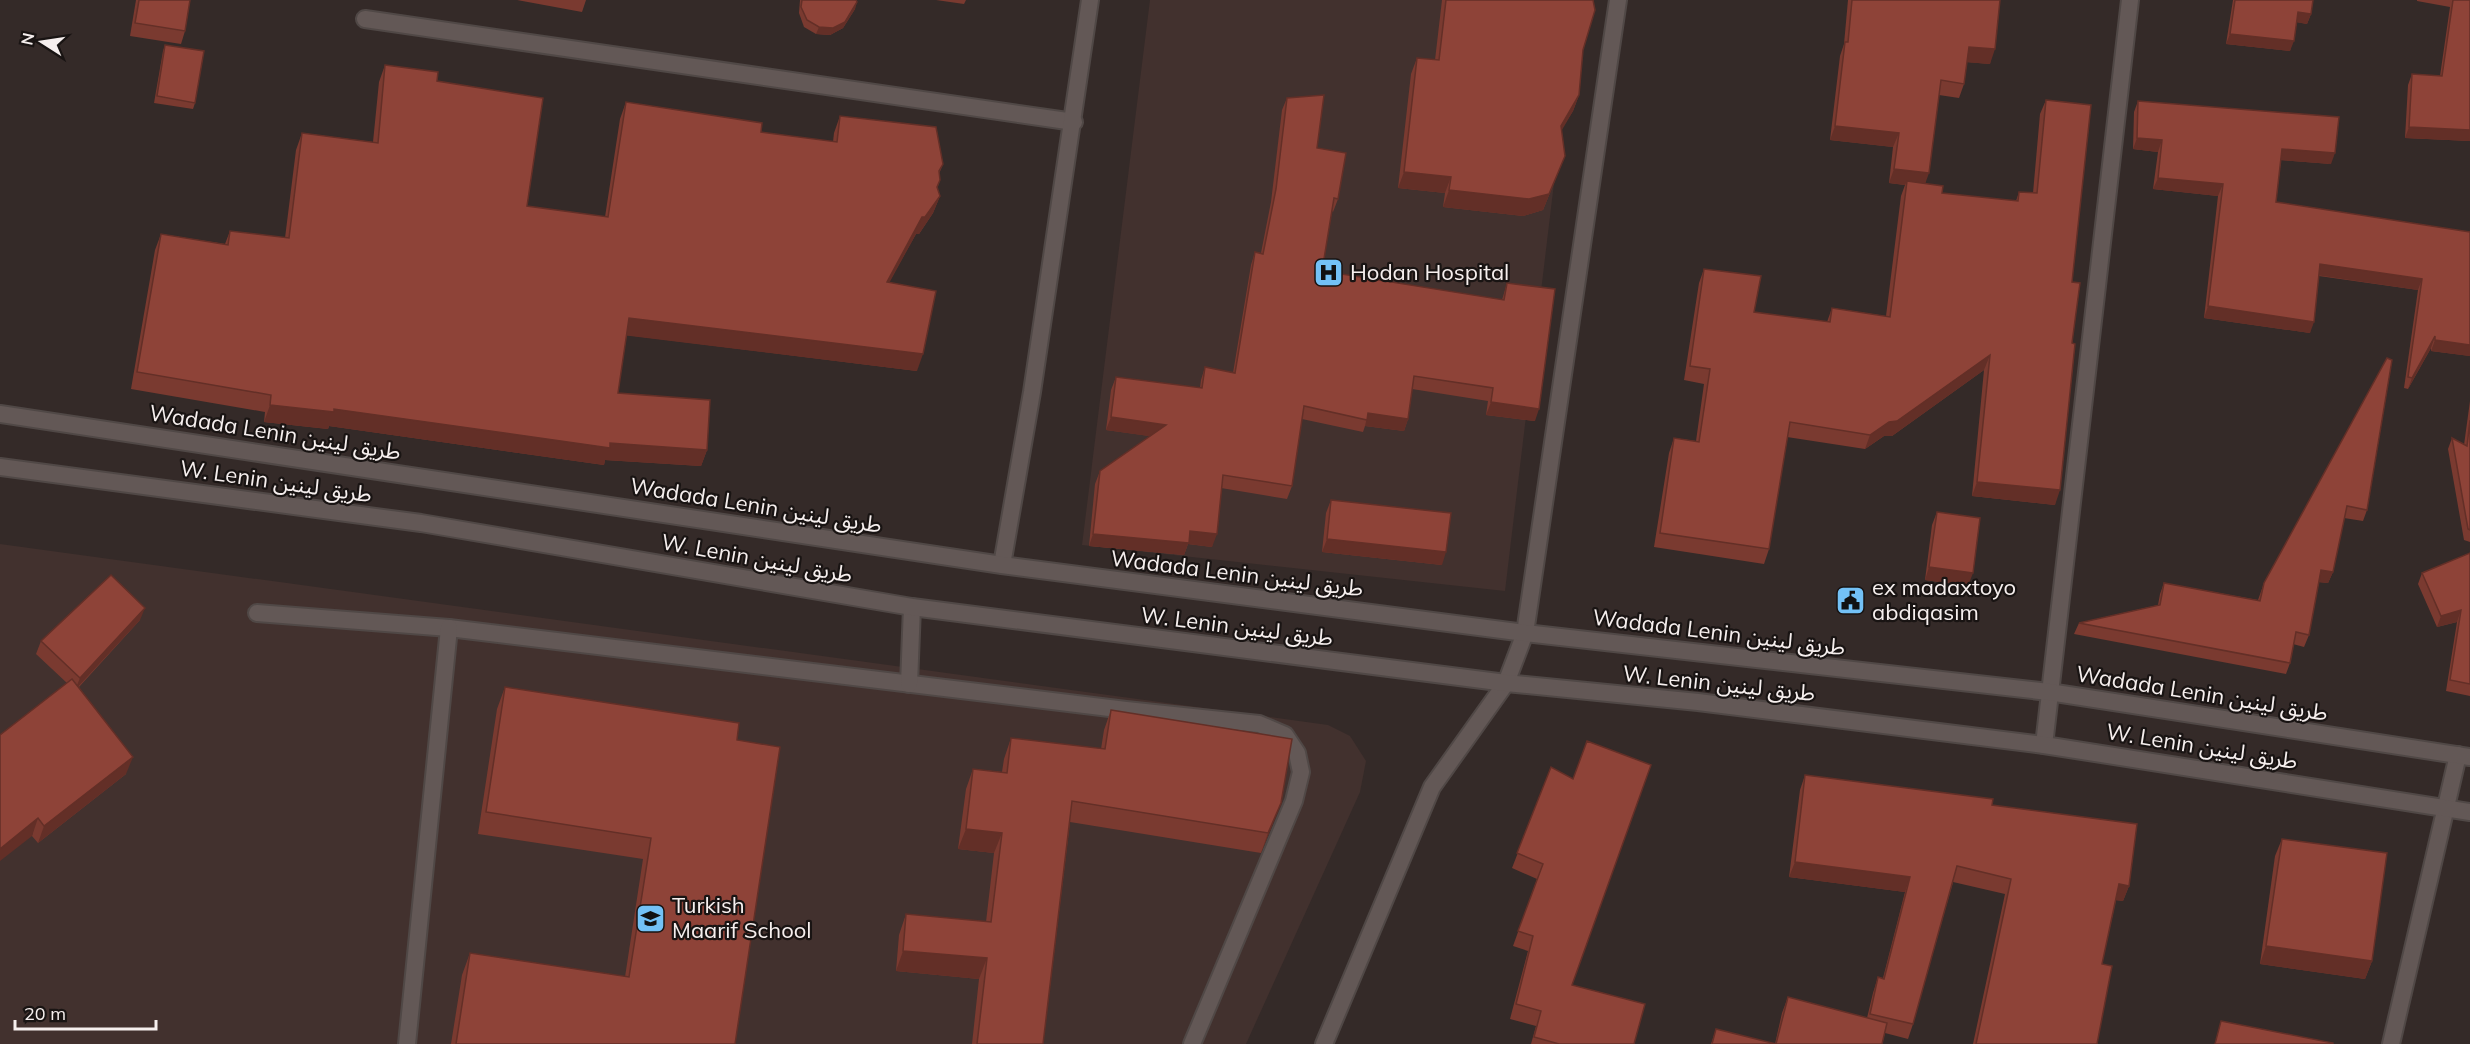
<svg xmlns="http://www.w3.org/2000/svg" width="2470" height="1044" viewBox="0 0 2470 1044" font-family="Mulish,'Noto Sans Arabic',sans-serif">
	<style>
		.built { fill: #42312e }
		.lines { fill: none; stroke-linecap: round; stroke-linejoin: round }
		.service-casing { stroke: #504846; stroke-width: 20 }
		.minor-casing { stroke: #504846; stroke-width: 20 }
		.secondary-casing { stroke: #504846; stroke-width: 20 }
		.service { stroke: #635856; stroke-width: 16 }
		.minor { stroke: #635856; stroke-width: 16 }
		.secondary { stroke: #635856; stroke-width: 16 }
		.wall { fill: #7a3a30 }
		.shaded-wall { fill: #632f27 }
		.building { fill: #8e4338; stroke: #632f27; stroke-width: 1.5 }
		.labels { text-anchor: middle; stroke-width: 4.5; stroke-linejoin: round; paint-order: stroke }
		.poi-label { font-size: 22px; fill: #f6efee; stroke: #191413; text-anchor: start }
		.street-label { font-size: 22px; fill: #f6efee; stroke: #191413 }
	</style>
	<rect width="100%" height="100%" fill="#342a28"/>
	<g class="built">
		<polygon points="1150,0 1576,0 1505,591 1082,545"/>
		<polygon points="0,544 1328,725 1350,736 1366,761 1360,792 1246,1044 0,1044"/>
	</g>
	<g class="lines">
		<defs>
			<g id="service">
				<polyline points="257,613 449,628 1126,710 1259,724 1285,735 1297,753 1301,772 1294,801 1192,1044"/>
				<polyline points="909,684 912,607"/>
				<polyline points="407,1044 449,628"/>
			</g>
			<g id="minor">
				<polyline points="365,19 1074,122"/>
				<polyline points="1002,565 1032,392 1090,0"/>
				<polyline points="2044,745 2130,0"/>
				<polyline points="1324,1044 1432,787 1506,683 1525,633 1618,0"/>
				<polyline points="2391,1044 2458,755"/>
			</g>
			<g id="secondary">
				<polyline points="0,414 1002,565 1525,633 2049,692 2470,757"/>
				<polyline points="0,467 421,523 912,607 1506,683 1698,702 2044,745 2470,812"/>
			</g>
		</defs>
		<use href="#service" class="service-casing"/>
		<use href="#minor" class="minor-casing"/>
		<use href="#secondary" class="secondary-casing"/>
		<use href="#service" class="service"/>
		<use href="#minor" class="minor"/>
		<use href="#secondary" class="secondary"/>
	</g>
	<g class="wall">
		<polygon points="136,0 190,0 185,31 181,44 130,36"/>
		<polygon points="517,0 586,0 582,12"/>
		<polygon points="800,0 856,0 855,9 843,28 830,35 816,34 804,27 799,13"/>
		<polygon points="936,0 966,0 964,4"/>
		<polygon points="1442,0 1593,0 1583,50 1579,95 1573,111 1561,130 1565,156 1543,210 1523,216 1443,207 1445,193 1398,188 1411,74 1417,58 1435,60"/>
		<polygon points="1848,0 2000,0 1990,64 1967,62 1964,84 1959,98 1939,95 1925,184 1942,193 2016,201 2019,192 2033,193 2040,114 2046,100 2072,282 2072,343 2055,505 1972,496 1984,370 1892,436 1884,436 1865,449 1787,437 1769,549 1764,564 1654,547 1669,453 1674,438 1696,441 1704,384 1684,380 1699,283 1704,269 1754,312 1827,322 1832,308 1886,316 1901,196 1905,185 1889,183 1893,147 1830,140 1840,56 1844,44"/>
		<polygon points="2233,0 2313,0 2311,14 2307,24 2297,22 2290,51 2226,44"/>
		<polygon points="2417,0 2470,0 2470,141 2405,138 2408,85 2412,74 2440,76 2450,7 2417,1"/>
		<polygon points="165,45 195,103 193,109 154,103 163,51"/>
		<polygon points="385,65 437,81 527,206 605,217 620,119 626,102 761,132 833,142 834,133 840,116 943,164 939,174 940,180 937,189 940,196 933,213 919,234 916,234 889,282 917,371 626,335 618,393 707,450 701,466 605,460 604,465 329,426 328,429 264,422 265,412 131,389 155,250 161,234 225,244 230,231 285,238 296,150 302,133 373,142 379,82"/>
		<polygon points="1287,98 1317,148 1338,199 1333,212 1332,211 1322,271 1502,300 1507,283 1535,421 1486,415 1488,401 1412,389 1408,419 1404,431 1365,426 1363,432 1302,419 1292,486 1287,499 1221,488 1212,547 1188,544 1184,555 1089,546 1095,484 1100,471 1150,436 1106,430 1111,390 1116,377 1200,388 1201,380 1205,367 1233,373 1251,265 1255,252 1261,253 1271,202 1282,110"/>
		<polygon points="2138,101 2331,164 2281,160 2276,202 2470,232 2470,356 2431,351 2431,348 2408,389 2404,388 2418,290 2319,276 2310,333 2204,318 2218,196 2153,189 2158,152 2133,149 2134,112"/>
		<polygon points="2387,358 2367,510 2363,521 2344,518 2333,572 2328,583 2319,582 2309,635 2304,647 2293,644 2290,663 2286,674 2074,634 2079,623 2158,605 2160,594 2164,583 2258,600 2264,583"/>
		<polygon points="2470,401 2470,542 2464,540 2448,449 2452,438 2464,445"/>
		<polygon points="1331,500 1442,565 1322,552 1326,513"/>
		<polygon points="1937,512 1968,586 1925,580 1932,525"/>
		<polygon points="2470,553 2470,696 2446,691 2457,622 2437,627 2418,584 2422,573"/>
		<polygon points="140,620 79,687 126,774 38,843 32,836 67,683 36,654 41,641"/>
		<polygon points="505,687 737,740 735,1044 451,1044 462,975 470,953 625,977 643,859 478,834 497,709"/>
		<polygon points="1111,710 1273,823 1261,853 1070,822 1043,1044 972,1044 979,979 896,971 899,935 906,914 986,922 994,853 958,849 966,789 973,769 1002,772 1004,759 1011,738 1101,749 1104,730"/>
		<polygon points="1551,767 1572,985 1634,1044 1531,1044 1536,1026 1510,1019 1528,951 1513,946 1537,879 1512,868"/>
		<polygon points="1805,775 1992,805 2129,886 2123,901 2116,900 2102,964 2097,1044 1973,1044 2005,894 1953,882 1913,1024 1908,1039 1885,1033 1882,1044 1711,1044 1716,1029 1775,1044 1782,1013 1788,997 1867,1018 1873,993 1878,977 1883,978 1905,892 1789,877 1800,790"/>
		<polygon points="2282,839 2372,961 2365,979 2260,964 2275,856"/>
	</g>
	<g class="shaded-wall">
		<polygon points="857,2 855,9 843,28 830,35 816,34 819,27"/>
		<polygon points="2298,12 2311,14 2307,24 2295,22"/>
		<polygon points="2230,34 2294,41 2290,51 2226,44"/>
		<polygon points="1969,47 1995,49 1990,64 1964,62"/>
		<polygon points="1579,95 1573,111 1555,142 1561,126"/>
		<polygon points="1835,126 1899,133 1893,147 1830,140"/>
		<polygon points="2409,127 2470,130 2470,141 2405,138"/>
		<polygon points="2137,138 2162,140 2158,152 2133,149"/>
		<polygon points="2282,149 2335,153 2331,164 2278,160"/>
		<polygon points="1565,156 1543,210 1523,216 1443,207 1449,190"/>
		<polygon points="1894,169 1929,173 1924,187 1907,181 1905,185 1889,183"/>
		<polygon points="1404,172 1451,177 1445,193 1398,188"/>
		<polygon points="2158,178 2223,184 2218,196 2153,189"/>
		<polygon points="940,196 933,213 919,234 916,234 881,298 887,282 922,217"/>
		<polygon points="2320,264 2422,279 2418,290 2316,275"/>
		<polygon points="2208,306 2314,322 2310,333 2204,318"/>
		<polygon points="629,318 923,354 917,371 622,335"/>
		<polygon points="2435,336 2431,348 2408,389 2412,378"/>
		<polygon points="2435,340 2470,345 2470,356 2431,351"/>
		<polygon points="1990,355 1984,370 1892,436 1884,436 1865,449 1870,435"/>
		<polygon points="1491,402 1539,409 1535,421 1486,415"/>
		<polygon points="270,405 334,409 610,443 707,450 701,466 605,460 604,465 329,426 328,429 264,422"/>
		<polygon points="1368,413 1408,419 1404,431 1365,426"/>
		<polygon points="1111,417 1166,425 1162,438 1106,430"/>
		<polygon points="1977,482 2060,490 2055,505 1972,496"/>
		<polygon points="1190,531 1217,534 1212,547 1188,544 1184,555 1089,546 1093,534"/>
		<polygon points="1327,539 1446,552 1442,565 1322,552"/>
		<polygon points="1929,567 1973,573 1968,586 1925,580"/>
		<polygon points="2321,570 2333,572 2328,583 2317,582"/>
		<polygon points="145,608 140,620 75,690 80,678"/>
		<polygon points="2461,610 2457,622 2437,627 2441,616"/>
		<polygon points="133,757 126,774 38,843 44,826"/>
		<polygon points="1281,803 1261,853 1268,833"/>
		<polygon points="38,818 32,836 0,861 0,849"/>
		<polygon points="966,829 1002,833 994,853 958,849"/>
		<polygon points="1795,862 1910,877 1905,892 1789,877"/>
		<polygon points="2119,884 2129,886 2123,901 2114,900"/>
		<polygon points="2266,946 2372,961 2365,979 2260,964"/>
		<polygon points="903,951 987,958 979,979 896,971"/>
	</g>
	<g class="building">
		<polygon points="139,0 190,0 185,31 135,23"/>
		<polygon points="802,0 856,0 857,2 845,22 833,28 819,27 807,20 801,7"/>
		<polygon points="1446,0 1593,0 1595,10 1583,50 1579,95 1561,126 1565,156 1549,194 1529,199 1449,190 1451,177 1404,172 1417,58 1439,60"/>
		<polygon points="1852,0 2000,0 1995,49 1969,47 1964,84 1941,80 1929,173 1894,169 1899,133 1835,126 1845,42 1848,42"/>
		<polygon points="2235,0 2313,0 2311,14 2298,12 2294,41 2230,34"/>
		<polygon points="2453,0 2470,0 2470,130 2409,127 2412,74 2442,76"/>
		<polygon points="165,45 204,51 195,103 157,96"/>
		<polygon points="385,65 438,72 437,81 543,98 527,206 608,217 626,102 762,123 761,132 837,142 840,116 936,127 943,164 939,171 940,180 937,187 940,196 925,217 922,217 887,282 936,291 923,354 629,318 618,393 710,400 707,450 610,443 610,448 334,409 334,412 270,405 271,395 137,372 161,234 228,245 230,231 289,238 302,133 378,143"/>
		<polygon points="1324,95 1317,148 1346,153 1338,199 1334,198 1322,271 1504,300 1507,283 1555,289 1539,409 1491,402 1493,388 1414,376 1408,419 1368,413 1367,420 1304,406 1292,486 1223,475 1217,534 1190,531 1189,543 1093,534 1100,471 1166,425 1111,417 1116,377 1202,388 1205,367 1235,373 1255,252 1263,254 1276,189 1287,98"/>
		<polygon points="2046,100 2091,105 2072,282 2080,283 2072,343 2075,344 2060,490 1977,482 1990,355 1897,421 1889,422 1870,435 1790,422 1769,549 1660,533 1674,438 1699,442 1710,369 1690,366 1704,269 1761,276 1754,312 1830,322 1832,308 1890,317 1907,181 1943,186 1942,193 2018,201 2019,192 2037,193"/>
		<polygon points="2138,101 2339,117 2335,153 2282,149 2276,202 2470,232 2470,345 2435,340 2435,336 2412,378 2408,377 2422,279 2320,264 2314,322 2208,306 2223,184 2158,178 2162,140 2137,138"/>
		<polygon points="2387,358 2392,360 2367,510 2347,506 2333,572 2321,570 2309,635 2296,632 2290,663 2079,623 2160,605 2164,583 2260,601 2264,583"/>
		<polygon points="2470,420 2470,530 2468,529 2452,438 2467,446"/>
		<polygon points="1331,500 1451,513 1446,552 1327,539"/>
		<polygon points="1937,512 1980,518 1973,573 1929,567"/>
		<polygon points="2470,553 2470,684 2450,680 2461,610 2441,616 2422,573"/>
		<polygon points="111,575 145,608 80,678 41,641"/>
		<polygon points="72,679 133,757 44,826 38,818 0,849 0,735"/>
		<polygon points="505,687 739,723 737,740 780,747 735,1044 456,1044 470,953 629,977 651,838 486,812"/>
		<polygon points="1111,710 1292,739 1281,803 1268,833 1072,801 1043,1044 977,1044 987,958 903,951 906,914 991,922 1002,833 966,829 973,769 1007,773 1011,738 1105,749"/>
		<polygon points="1587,741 1651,765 1572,985 1645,1004 1634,1044 1559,1044 1534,1037 1541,1011 1516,1004 1533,936 1518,931 1543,864 1517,853 1551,767 1573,779"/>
		<polygon points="1805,775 1993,799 1992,805 2137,824 2129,886 2119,884 2102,964 2112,966 2097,1044 1976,1044 2011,879 1957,866 1913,1024 1870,1014 1878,977 1884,979 1910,877 1795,862"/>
		<polygon points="2282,839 2387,853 2372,961 2266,946"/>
		<polygon points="1788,997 1887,1023 1882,1044 1712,1044 1716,1029 1776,1044"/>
		<polygon points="2221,1021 2333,1043 2333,1044 2215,1044"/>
	</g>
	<defs>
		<symbol id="hospital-square" viewBox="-11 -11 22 22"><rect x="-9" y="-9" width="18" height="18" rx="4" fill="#73c1f6" stroke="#191413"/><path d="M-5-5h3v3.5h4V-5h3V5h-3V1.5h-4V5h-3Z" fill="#111"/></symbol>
		<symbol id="civic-square" viewBox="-11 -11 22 22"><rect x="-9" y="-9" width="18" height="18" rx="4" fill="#73c1f6" stroke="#191413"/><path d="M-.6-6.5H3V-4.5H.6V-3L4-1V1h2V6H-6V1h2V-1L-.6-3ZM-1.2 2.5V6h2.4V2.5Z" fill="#111"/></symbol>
		<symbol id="school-square" viewBox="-11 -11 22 22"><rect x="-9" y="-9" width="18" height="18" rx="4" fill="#73c1f6" stroke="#191413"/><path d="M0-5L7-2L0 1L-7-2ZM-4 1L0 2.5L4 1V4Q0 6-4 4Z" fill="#111"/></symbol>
	</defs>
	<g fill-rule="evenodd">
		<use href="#hospital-square" x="1312" y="256" width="33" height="33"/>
		<use href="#civic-square" x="1834" y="584" width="33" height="33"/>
		<use href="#school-square" x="634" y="902" width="33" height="33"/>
	</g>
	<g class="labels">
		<g class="poi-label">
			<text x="1350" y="280">Hodan Hospital</text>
			<text x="1872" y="595">ex madaxtoyo<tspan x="1872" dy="25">abdiqasim</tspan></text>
			<text x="672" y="913">Turkish<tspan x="672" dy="25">Maarif School</tspan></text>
		</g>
		<g class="street-label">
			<text transform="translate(275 432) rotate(9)" y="8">Wadada Lenin طريق لينين</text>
			<text transform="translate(276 481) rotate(8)" y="8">W. Lenin طريق لينين</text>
			<text transform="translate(756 505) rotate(9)" y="8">Wadada Lenin طريق لينين</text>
			<text transform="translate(757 558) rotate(10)" y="8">W. Lenin طريق لينين</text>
			<text transform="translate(1237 573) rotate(7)" y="8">Wadada Lenin طريق لينين</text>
			<text transform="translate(1237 626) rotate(7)" y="8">W. Lenin طريق لينين</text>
			<text transform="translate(1719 632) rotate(7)" y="8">Wadada Lenin طريق لينين</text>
			<text transform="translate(1719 683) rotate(6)" y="8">W. Lenin طريق لينين</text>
			<text transform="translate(2202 693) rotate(9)" y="8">Wadada Lenin طريق لينين</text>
			<text transform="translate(2202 746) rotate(9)" y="8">W. Lenin طريق لينين</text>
		</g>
	</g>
	<g transform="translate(42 42) rotate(282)" stroke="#191413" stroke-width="4.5" paint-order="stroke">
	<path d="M0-4.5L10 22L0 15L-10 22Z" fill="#f6efee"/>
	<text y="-9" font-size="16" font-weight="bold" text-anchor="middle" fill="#f6efee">N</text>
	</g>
	<path d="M15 1020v9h141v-9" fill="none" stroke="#f6efee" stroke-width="3"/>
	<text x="24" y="1020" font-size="18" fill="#f6efee" stroke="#191413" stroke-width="4.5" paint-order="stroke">20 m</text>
</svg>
